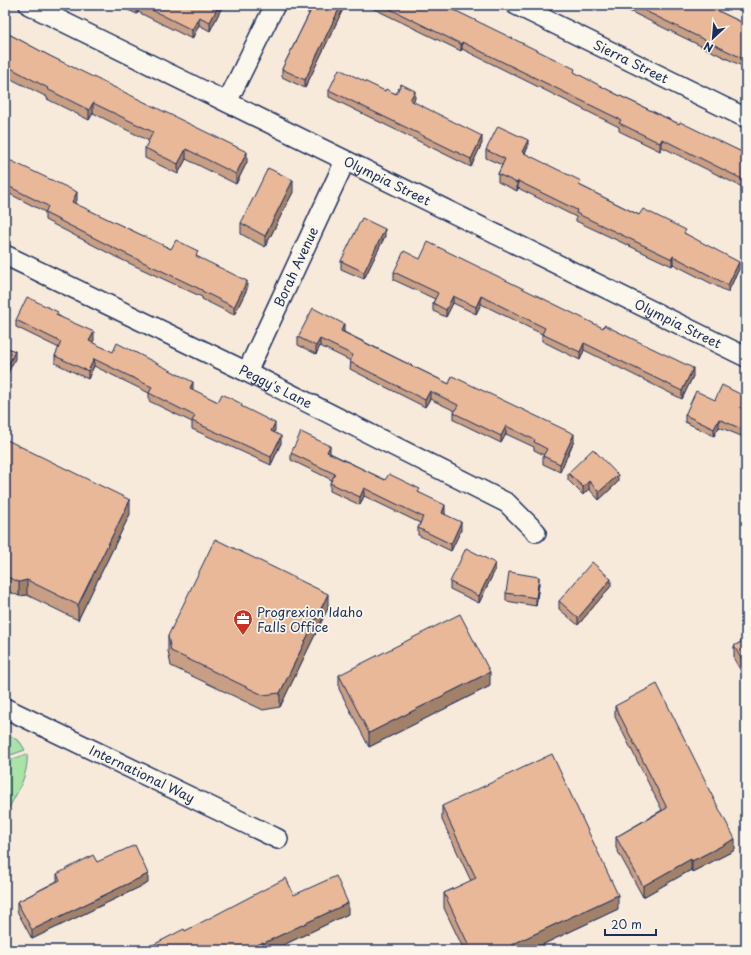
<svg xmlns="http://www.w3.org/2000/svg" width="751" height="955" viewBox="0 0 751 955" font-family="'Playpen Sans',sans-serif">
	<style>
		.green { fill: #a9e3a8; stroke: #628983 }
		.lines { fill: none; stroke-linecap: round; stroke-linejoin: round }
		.street-casing { stroke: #1b2f5e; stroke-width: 22 }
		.street { stroke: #fbf7ec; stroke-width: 19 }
		.wall { fill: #c89e84; stroke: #1b2f5e }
		.shaded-wall { fill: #a2816b; stroke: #1b2f5e }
		.building { fill: #e8b899; stroke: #1b2f5e }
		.labels { text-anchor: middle; stroke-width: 3.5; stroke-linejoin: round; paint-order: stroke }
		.street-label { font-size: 13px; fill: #1b2f5e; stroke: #fbf7ec }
		.poi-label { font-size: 13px; fill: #1b2f5e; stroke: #fbf7ec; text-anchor: start }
	</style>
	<rect width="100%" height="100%" fill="#f7eadb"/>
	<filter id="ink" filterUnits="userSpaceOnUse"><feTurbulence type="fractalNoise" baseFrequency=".025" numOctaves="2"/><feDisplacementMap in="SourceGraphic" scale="8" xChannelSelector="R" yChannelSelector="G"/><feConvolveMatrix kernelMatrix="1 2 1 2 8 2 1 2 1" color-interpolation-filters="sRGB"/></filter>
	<g filter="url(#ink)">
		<g class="green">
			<polygon points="5,732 20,742 25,750 5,757"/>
			<path d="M27,754c2,22 -12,42 -22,61v-53z"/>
		</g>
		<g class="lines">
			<defs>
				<g id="street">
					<path id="s1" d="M29,5l717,352"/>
					<path id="s2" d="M516,5l230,113"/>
					<polyline points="227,102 275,5"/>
					<path id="s3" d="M5,255l242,117 260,131 29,29"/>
					<path id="s4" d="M247,372l98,-211"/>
					<path id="s5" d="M5,708l273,131"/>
				</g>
			</defs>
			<use href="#street" class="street-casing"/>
			<use href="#street" class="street"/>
		</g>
		<g class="wall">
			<polygon points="117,5 195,5 198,7 223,5 210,31 199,25 192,39 138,12 137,14"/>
			<polygon points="308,5 345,5 305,88 282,77 282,69 309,14 308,14"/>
			<polygon points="368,5 444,5 575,73 618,95 679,124 746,154 746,189 662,147 660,151 619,131 619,127 462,49 461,51 368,6"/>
			<polygon points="617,5 706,5 741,22 746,15 746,68"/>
			<polygon points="5,32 247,162 236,184 186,159 178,174 145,158 145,148 149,141 93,113 89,120 47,99 47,97 5,76"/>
			<polygon points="329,90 385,91 415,98 413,102 482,143 471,167 329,97"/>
			<polygon points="528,147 525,154 581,186 639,215 686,234 739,269 728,292 673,264 672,266 576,221 576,217 518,188 517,191 498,182 498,174 502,165 486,158 486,150"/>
			<polygon points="5,158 77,200 75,204 171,249 198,257 247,289 234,315 202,299 202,297 118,258 45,220 45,212 6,192 5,194"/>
			<polygon points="293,192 265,247 241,234 241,223"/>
			<polygon points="385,236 364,279 341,269 341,261"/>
			<polygon points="420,259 693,376 682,399 584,350 580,360 542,341 542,334 481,304 476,314 453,303 446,317 433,311 433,303 435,299 394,280 394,272"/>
			<polygon points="746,270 746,285 743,284 743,276"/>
			<polygon points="58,315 94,340 92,343 218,402 242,407 275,430 274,432 281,443 271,465 192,429 192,422 149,401 149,393 94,366 88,379 55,363 55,356 59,348 16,327 16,320"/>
			<polygon points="344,331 344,332 449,384 574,441 560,472 543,464 543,456 544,455 534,450 534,447 506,434 501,443 454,420 454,413 455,411 430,399 425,407 350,369 351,361 320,346 316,354 298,345 298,337"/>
			<polygon points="746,397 746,438 719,427 714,436 685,422 685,415 715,400"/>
			<polygon points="5,439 130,514 78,620 27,595 19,596 5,590"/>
			<polygon points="291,453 330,453 385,480 420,493 445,513 445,514 461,530 451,551 418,535 418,528 420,523 364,496 360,505 330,491 330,483 332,480 291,460"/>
			<polygon points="568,473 618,482 599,500 589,489 583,495 568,480"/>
			<polygon points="495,570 479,603 450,589 450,582"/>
			<polygon points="539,584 536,606 506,601 506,593"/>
			<polygon points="611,586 578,625 559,609 559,601"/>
			<polygon points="328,608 280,707 263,710 171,666 168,651 168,636"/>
			<polygon points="746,639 746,680 734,659 734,646"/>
			<polygon points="339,675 490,686 369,747 339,689"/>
			<polygon points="615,706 707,787 735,850 692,872 691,870 643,897 616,848 616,837 662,810 615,717"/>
			<polygon points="442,806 618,909 531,950 464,950 444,908 444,893 471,881 442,820"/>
			<polygon points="97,862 148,883 32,939 17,911 17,902 57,881 57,874"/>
			<polygon points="294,895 348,914 273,950 143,950 185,931"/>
		</g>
		<g class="shaded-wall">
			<polygon points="137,5 138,5 138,12 137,14"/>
			<polygon points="219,5 223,5 210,31 210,22"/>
			<polygon points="341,5 345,5 305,88 305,80"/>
			<polygon points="199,17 199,25 192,39 192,30"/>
			<polygon points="462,42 462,49 461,51 461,44"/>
			<polygon points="415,91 415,98 410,108 410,100"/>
			<polygon points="93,103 93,113 89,120 89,110"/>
			<polygon points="482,136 482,143 471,167 471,159"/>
			<polygon points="662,139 662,147 660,151 660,143"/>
			<polygon points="528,140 528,147 522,160 522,152"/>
			<polygon points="186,149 186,159 178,174 178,164"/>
			<polygon points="247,152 247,162 236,184 236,174"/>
			<polygon points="293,180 293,192 265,247 265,236"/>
			<polygon points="518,181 518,188 517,191 517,183"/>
			<polygon points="6,185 6,192 5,194 5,186"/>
			<polygon points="77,192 77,200 72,210 72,202"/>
			<polygon points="385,229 385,236 364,279 364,272"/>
			<polygon points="673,256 673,264 672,266 672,259"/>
			<polygon points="739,262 739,269 728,292 728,285"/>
			<polygon points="247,281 247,289 234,315 234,307"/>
			<polygon points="453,296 453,303 446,317 446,310"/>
			<polygon points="481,296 481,304 476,314 476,307"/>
			<polygon points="344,324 344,331 341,338 341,331"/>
			<polygon points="94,332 94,340 89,349 89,341"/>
			<polygon points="320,339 320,346 316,354 316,346"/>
			<polygon points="584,343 584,350 580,360 580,352"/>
			<polygon points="15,351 15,359 5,379 5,372"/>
			<polygon points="94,359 94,366 88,379 88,371"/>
			<polygon points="693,368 693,376 682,399 682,391"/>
			<polygon points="193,382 193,390 190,388"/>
			<polygon points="430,391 430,399 425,407 425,400"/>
			<polygon points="719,419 719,427 714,436 714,429"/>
			<polygon points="275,423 275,430 271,438 271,431"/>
			<polygon points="506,426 506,434 501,443 501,436"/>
			<polygon points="574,434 574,441 560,472 560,464"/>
			<polygon points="281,436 281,443 271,465 271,457"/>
			<polygon points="330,446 330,454 327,452"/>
			<polygon points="618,475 618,482 599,500 599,492"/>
			<polygon points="589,481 589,489 583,495 583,487"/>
			<polygon points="364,488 364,496 360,505 360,497"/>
			<polygon points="130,500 130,514 78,620 78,605"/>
			<polygon points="445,505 445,513 442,520 442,513"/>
			<polygon points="461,522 461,530 451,551 451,544"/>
			<polygon points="495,563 495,570 479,603 479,596"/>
			<polygon points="539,577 539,584 536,606 536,598"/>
			<polygon points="611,579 611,586 578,625 578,618"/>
			<polygon points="27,580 27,595 19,596 19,582"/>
			<polygon points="328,594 328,608 280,707 280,693"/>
			<polygon points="490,672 490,686 369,747 369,733"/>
			<polygon points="735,839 735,850 692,872 692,861"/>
			<polygon points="691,859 691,870 643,897 643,886"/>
			<polygon points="148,874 148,883 32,939 32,930"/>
			<polygon points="618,895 618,909 531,950 511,950 511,945"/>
			<polygon points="348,903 348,914 273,950 264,950 264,943"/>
			<polygon points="263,942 263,950 248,950"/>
		</g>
		<g class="building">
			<polygon points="142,5 195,5 198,7 199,5 219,5 210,22 199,17 192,30"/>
			<polygon points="308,5 341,5 305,80 282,69 312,8 308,6"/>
			<polygon points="382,5 444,5 575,69 574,72 618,95 679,124 680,122 746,154 746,181 662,139 660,143 619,123 621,120 462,42 461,44"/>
			<polygon points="633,5 706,5 741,22 745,15 746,15 746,60"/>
			<polygon points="5,32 50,56 247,152 236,174 186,149 178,164 145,148 153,132 93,103 89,110 47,89 48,88 5,65"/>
			<polygon points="339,69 385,91 386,89 396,94 401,84 415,91 410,100 482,136 471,159 329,90"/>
			<polygon points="498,126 528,140 522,152 581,181 579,185 639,215 643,209 686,230 684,233 739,262 728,285 673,256 672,259 576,213 577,210 518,181 517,183 498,174 505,159 486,150"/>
			<polygon points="5,158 77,192 72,202 171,249 176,240 198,251 196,256 247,281 234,307 202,291 202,290 118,250 45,213 48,206 6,185 5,186"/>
			<polygon points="268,168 293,180 265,236 241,223"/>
			<polygon points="362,218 385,229 364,272 341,261"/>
			<polygon points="428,242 603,328 604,325 693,368 682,391 584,343 580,352 542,334 545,328 481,296 476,307 453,296 446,310 433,303 438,293 394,272 404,251 420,259"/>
			<polygon points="746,270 746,277 743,276"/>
			<polygon points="27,297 58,312 56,315 94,332 89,341 113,352 117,343 193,382 190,388 218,402 222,394 242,404 241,406 275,423 271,431 281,436 271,457 192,421 195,416 149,393 152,387 94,359 88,371 55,356 61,342 16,320"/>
			<polygon points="313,308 344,324 341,331 449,384 452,376 574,434 560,464 543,456 547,449 534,442 535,440 506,426 501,436 454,413 458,405 430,391 425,400 350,362 353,355 320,339 316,346 298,337"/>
			<polygon points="5,347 15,351 5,372"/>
			<polygon points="722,385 746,397 746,431 719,419 714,429 685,415 696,391 715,400"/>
			<polygon points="301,432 330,446 327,452 385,480 389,474 420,489 418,492 445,505 442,513 461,522 451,544 418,528 423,517 364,488 360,497 330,483 335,474 291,453"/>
			<polygon points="5,439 130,500 78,605 27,580 19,582 5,576"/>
			<polygon points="593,449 618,475 599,492 589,481 583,487 568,473"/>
			<polygon points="215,539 328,594 280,693 263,695 171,651 168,636"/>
			<polygon points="466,548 495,563 479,596 450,582"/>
			<polygon points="592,562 611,579 578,618 559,601"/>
			<polygon points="509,572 539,577 536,598 506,593"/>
			<polygon points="460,614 490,672 369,733 339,675"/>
			<polygon points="746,639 746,667 734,646"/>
			<polygon points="657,684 707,784 706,784 735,839 692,861 691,859 643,886 616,837 667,808 615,706"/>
			<polygon points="552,754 618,895 511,945 513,950 471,950 444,893 476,878 442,806"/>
			<polygon points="135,845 148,874 32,930 17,902 60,880 57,874 93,855 97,862"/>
			<polygon points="336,876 348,903 264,943 263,942 248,950 143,950 184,929 185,931 286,878 294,895"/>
			<polygon points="384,946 386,950 376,950"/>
		</g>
	</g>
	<defs>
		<symbol id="office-pin" viewBox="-11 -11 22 30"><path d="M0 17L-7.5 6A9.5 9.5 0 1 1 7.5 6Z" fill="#c8321e" stroke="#fbf7ec"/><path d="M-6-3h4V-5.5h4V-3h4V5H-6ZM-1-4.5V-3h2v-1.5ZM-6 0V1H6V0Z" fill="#fff"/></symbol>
	</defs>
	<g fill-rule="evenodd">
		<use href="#office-pin" x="232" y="608" width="22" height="30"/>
	</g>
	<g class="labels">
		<g class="street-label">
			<text dy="5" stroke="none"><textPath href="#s2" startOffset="128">Sierra Street</textPath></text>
			<text dy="5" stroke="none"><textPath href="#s1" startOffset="399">Olympia Street</textPath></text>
			<text dy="5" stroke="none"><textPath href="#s4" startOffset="116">Borah Avenue</textPath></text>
			<text dy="5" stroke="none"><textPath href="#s1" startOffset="723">Olympia Street</textPath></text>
			<text dy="5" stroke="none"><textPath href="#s3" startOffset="301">Peggy's Lane</textPath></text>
			<text dy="5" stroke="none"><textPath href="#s5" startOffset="152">International Way</textPath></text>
		</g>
		<g class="poi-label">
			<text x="257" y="617">Progrexion Idaho<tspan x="257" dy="15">Falls Office</tspan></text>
		</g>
	</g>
	<rect width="751" height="955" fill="none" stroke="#fbf7ec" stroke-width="20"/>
	<rect x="10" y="10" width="731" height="935" fill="none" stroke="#1b2f5e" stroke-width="1.5" filter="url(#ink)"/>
	<g transform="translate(713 38) rotate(206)" stroke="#fbf7ec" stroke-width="3" paint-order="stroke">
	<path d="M0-3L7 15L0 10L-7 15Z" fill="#1b2f5e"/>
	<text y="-6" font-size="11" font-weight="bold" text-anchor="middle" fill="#1b2f5e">N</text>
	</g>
	<path d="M605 929v6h51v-6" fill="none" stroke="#1b2f5e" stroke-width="2"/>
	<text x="611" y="929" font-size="12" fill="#1b2f5e" stroke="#fbf7ec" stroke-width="3" paint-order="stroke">20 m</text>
</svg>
